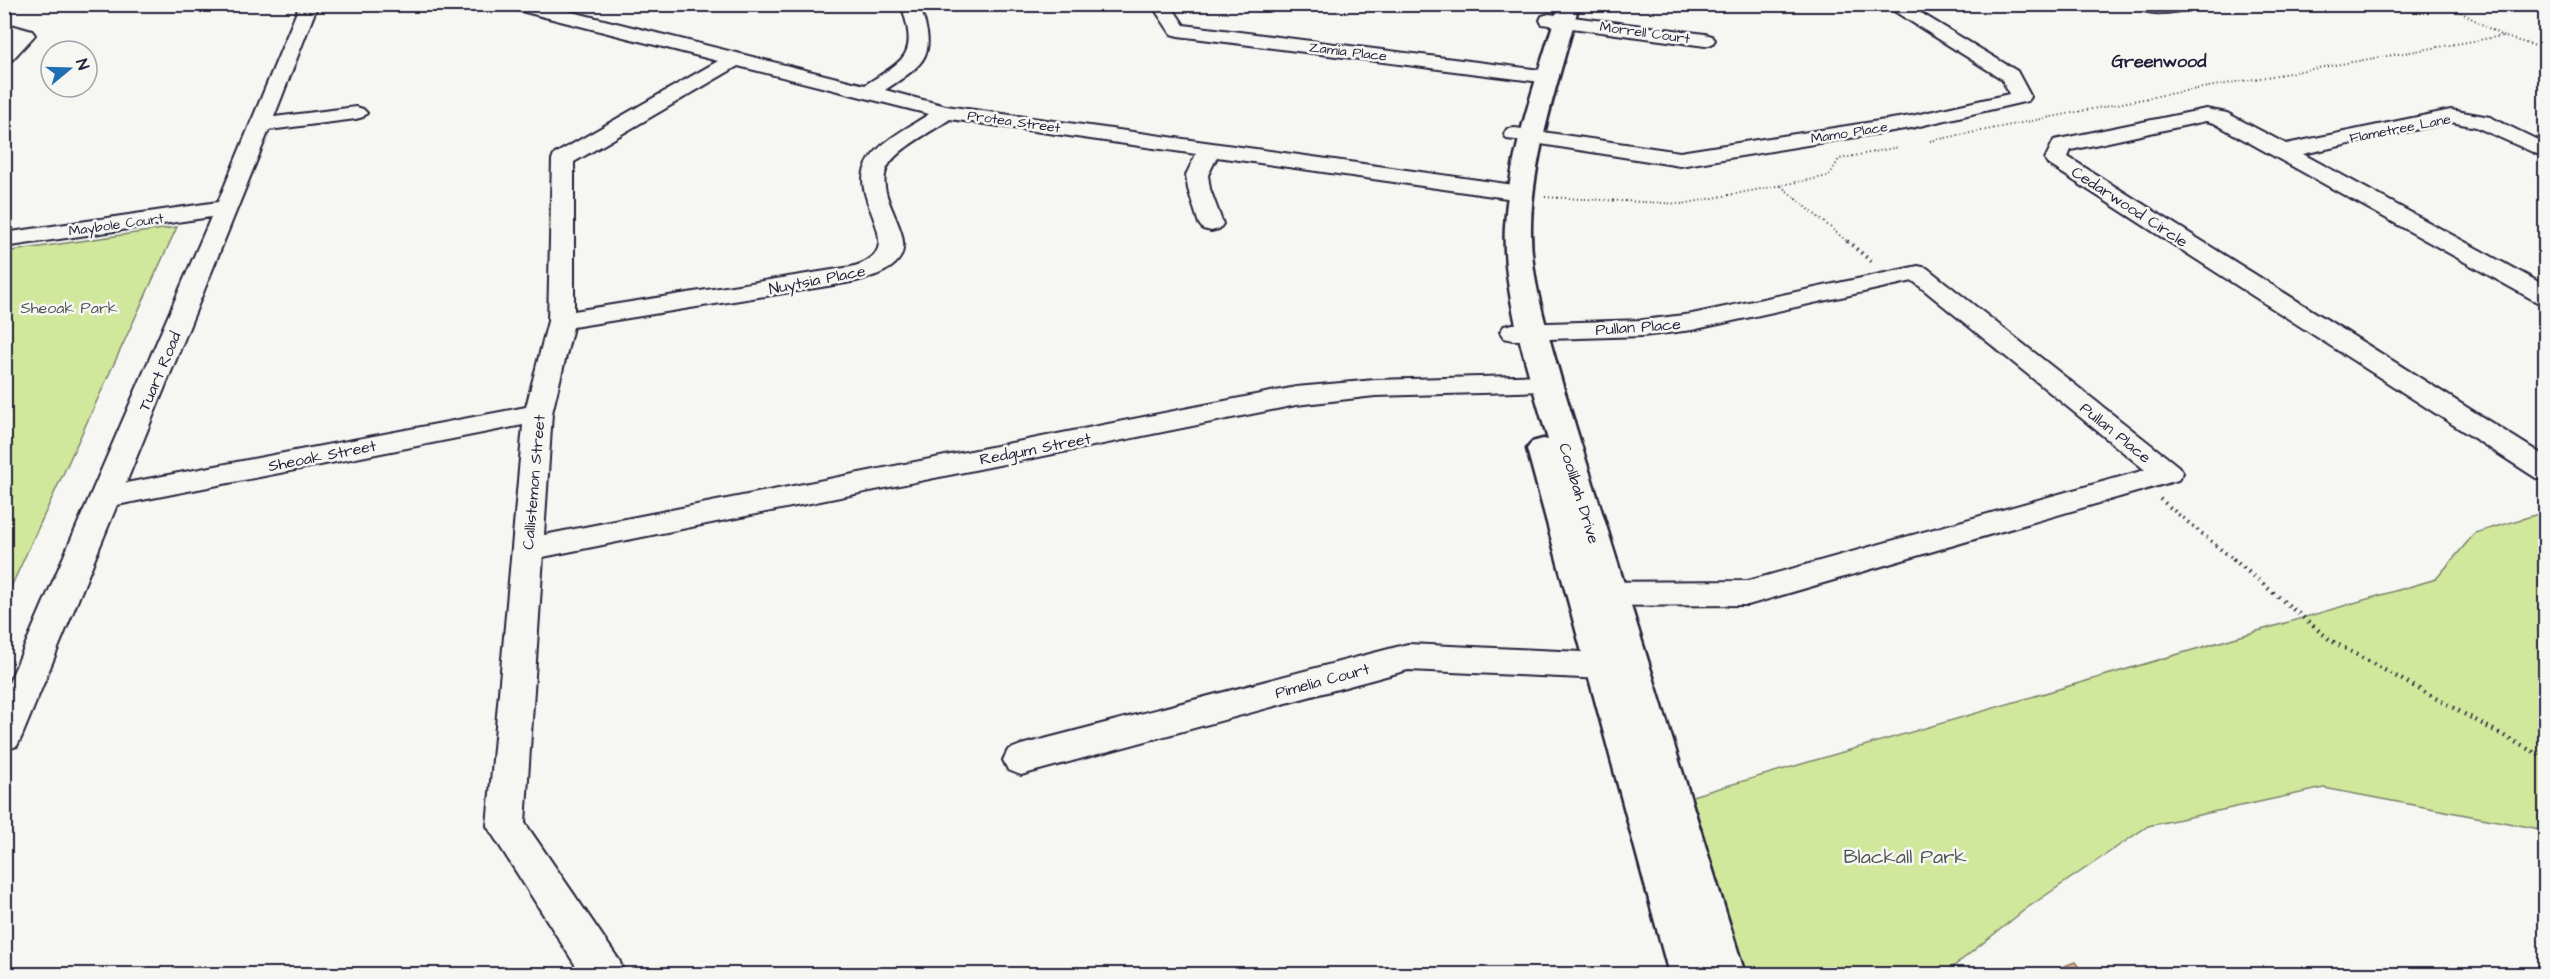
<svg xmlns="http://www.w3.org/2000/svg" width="2550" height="979" viewBox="0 0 2550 979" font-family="'Architects Daughter',sans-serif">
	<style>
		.green { fill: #d1e79c; stroke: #7a846c; stroke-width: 1.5 }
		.building { fill: #dcaa8f; stroke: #9a7764; stroke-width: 1.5 }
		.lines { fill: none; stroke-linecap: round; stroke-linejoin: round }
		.minor-casing { stroke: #22223b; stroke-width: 4 }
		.secondary-casing { stroke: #22223b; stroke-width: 5 }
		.path-far2 { stroke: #22223b; stroke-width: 2; stroke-dasharray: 1 3; stroke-linecap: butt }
		.path-far1 { stroke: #22223b; stroke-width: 4; stroke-dasharray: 1.5 4.5; stroke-linecap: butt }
		.path { stroke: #22223b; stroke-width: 4.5; stroke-dasharray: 1.5 5; stroke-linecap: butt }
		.minor { fill: #f6f6f2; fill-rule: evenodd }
		.secondary { fill: #f6f6f2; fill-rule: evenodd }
		.labels { text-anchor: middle; stroke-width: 5; stroke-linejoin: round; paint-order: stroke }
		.far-street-label { font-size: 14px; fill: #22223b; stroke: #f6f6f2 }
		.street-label { font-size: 16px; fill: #22223b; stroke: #f6f6f2 }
		.park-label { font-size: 16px; fill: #4e5353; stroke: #f6f6f2 }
		.far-district-label { font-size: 18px; font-weight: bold; fill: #22223b; stroke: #f6f6f2 }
		.near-park-label { font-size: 20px; fill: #4e5353; stroke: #f6f6f2 }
	</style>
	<rect width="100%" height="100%" fill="#f6f6f2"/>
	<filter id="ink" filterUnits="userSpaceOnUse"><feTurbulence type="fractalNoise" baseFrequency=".0167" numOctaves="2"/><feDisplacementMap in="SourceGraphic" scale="12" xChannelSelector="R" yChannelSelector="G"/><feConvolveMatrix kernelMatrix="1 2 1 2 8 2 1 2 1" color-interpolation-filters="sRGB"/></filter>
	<g filter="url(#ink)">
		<g class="green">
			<polygon points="177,227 5,600 5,252"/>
			<polygon points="2545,512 2545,830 2324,788 2148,826 2027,908 1944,974 1746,974 1692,796 2436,579 2475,533"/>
		</g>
		<polygon class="building" points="2075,962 2085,975 2041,975"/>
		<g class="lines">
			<defs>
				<g id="minor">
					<path d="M300,4h18l-44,113 82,-10 7,2 4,4 -4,4 -7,2 -87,11 -143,353 400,-76 22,-86 4,-162 3,-5 163,-93 -209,-53 -2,-4h33l325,81c42,-27 53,-29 36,-81h18c18,51 9,58 -34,86l61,16 575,80 8,2 3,5 -3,5 -8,2 -304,-43 -9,18 2,14 13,35 -4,5 -8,2 -8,-2 -4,-5 -11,-35 -2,-14 10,-21 -246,-35c-17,12 -52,29 -62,47 -22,42 71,96 -42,117l-273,44 -21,86 -8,122 752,-148 79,-7 172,-5 10,2 4,6 -4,6 -10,2 -172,5 -79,9 -753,152 -18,266 94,137 6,14h-44l-94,-148 36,-401 -406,80 -95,231 -5,10 -13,4v-56l207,-477 -207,30v-14l214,-31zM738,66l191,48c-21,14 -52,28 -63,52 -17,36 48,85 -15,101l-277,44v-149z"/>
					<polygon points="1151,4 1170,4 1184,25 1549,71 1556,73 1559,77 1556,81 1549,83 1178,36 1171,34"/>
					<polygon points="1883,4 1906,4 2017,71 2031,97 2028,101 1911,128 1680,166 1515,140 1507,139 1504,134 1507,129 1515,128 1680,152 1911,116 2009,94 2002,79"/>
					<path d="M2134,4h61l-2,4c-17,4 -47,11 -59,-4z"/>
					<polygon points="1549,14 1705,34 1712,36 1715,40 1712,44 1705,46 1542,24 1540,20 1542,16"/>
					<polygon points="4,23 32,31 35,35 11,61 4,63 4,45 12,37 4,35"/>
					<polygon points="2206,109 2227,113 2286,144 2451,110 2490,117 2546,144 2546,158 2476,127 2451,122 2303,154 2546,286 2546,304 2537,302 2214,123 2206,121 2071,150 2068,157 2546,457 2546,481 2536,478 2048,164 2045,159 2054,140"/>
					<polygon points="1918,266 1927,268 2178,466 2183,473 2178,480 1748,605 1586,606 1575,602 1570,594 1575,586 1586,582 1748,581 2145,470 1913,281 1692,330 1643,336 1513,340 1504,338 1500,332 1504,326 1513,324 1643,320 1692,314"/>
					<polygon points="1408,644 1625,654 1637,658 1642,667 1637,676 1625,680 1408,670 1021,775 1008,770 1003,760 1008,750 1021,745"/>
				</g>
				<path id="secondary" d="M1559,4h20c-18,70 -47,151 -48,223 -1,53 17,105 31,156l183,591h-76l-142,-525 5,-7 11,-3 5,1c-18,-64 -47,-148 -43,-214 4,-75 33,-149 54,-222z"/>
			</defs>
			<use href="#minor" class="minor-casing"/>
			<use href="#secondary" class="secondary-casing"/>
			<g class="path-far2">
				<polyline points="2447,4 2502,36 2546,49"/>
				<polyline points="1930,141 2168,94 2502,36"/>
				<polyline points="1781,186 1849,243"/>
				<polyline points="1545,197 1682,204 1829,176 1839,159 1899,147"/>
			</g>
			<g class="path-far1">
				<polyline points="1847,241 1872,262"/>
				<polyline points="2160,499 2235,561"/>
			</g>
			<polyline class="path" points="2233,559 2330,640 2546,759"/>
			<use href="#minor" class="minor"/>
			<use href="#secondary" class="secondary"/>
		</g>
	</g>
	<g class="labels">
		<g class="far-street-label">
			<text transform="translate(1645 32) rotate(8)" y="5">Morrell Court</text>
			<text transform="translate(1348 51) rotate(7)" y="5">Zamia Place</text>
			<text transform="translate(1014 121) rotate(8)" y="5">Protea Street</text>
			<text transform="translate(2400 128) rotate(-11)" y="5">Flametree Lane</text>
			<text transform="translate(1849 132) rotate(-9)" y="5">Mamo Place</text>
			<text transform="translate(116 224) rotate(-8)" y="5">Maybole Court</text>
		</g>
		<g class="street-label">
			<text transform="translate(2130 206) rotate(33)" y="6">Cedarwood Circle</text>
			<text transform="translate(817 279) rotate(-11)" y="6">Nuytsia Place</text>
			<text transform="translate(1638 326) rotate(-4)" y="6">Pullan Place</text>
			<text transform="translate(159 371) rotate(-67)" y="6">Tuart Road</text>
			<text transform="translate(2116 432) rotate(39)" y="6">Pullan Place</text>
			<text transform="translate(1035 448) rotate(-11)" y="6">Redgum Street</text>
			<text transform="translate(322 455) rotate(-11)" y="6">Sheoak Street</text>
			<text transform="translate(533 482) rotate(-85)" y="6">Callistemon Street</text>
			<text transform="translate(1580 493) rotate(73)" y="6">Coolibah Drive</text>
			<text transform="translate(1322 680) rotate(-15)" y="6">Pimelia Court</text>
		</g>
		<g class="park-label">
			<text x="69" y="313">Sheoak Park</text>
		</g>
		<g class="far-district-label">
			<text x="2159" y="67">Greenwood</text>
		</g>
		<g class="near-park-label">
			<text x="1905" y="863">Blackall Park</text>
		</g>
	</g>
	<rect width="2550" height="979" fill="none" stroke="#f6f6f2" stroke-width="24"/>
	<rect x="12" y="12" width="2526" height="955" fill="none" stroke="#22223b" stroke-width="2" filter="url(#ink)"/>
	<g transform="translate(69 69) rotate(71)"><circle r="28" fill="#f6f6f2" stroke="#a1a1a9" stroke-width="1.5"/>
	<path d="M0-4.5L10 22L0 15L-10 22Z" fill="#1f6fb2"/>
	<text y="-9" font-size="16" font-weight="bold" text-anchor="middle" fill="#22223b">N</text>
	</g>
</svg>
